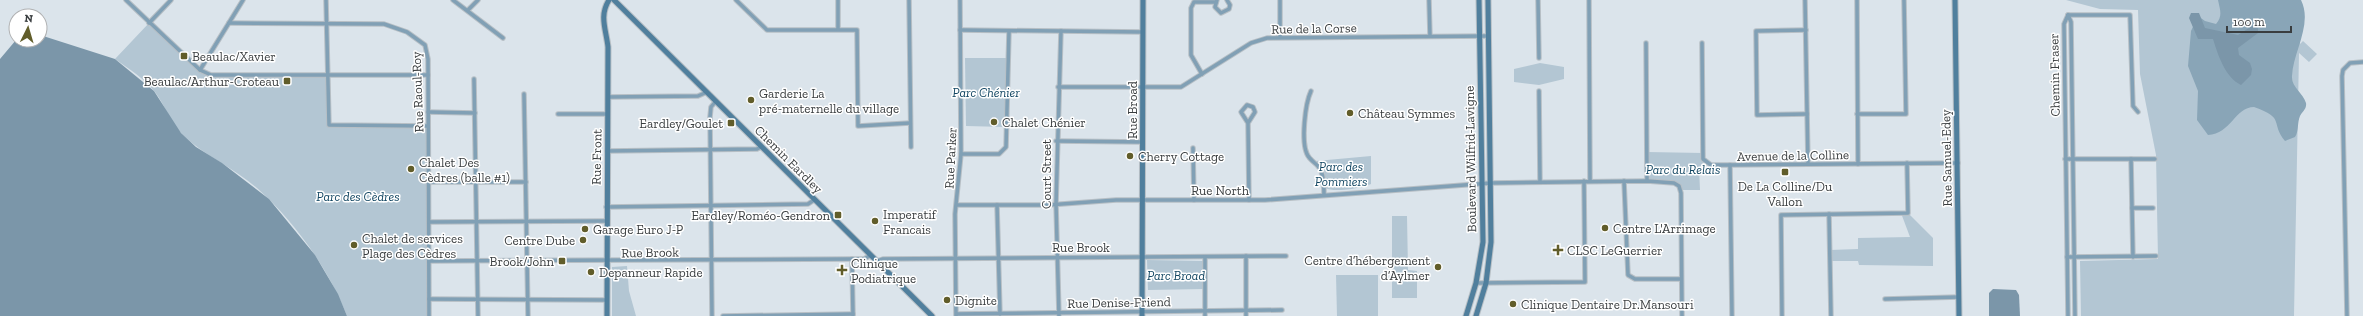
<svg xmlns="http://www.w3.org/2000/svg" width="2363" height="316" viewBox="0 0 2363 316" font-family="'Zilla Slab',serif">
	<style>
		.green { fill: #b3c6d3 }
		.forest { fill: #89a5b7 }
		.water { fill: #7b96a9 }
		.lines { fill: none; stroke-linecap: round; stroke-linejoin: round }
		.street-casing { stroke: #b7bfc5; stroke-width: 5.5 }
		.secondary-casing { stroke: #b7bfc5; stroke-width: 7 }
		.street { stroke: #81a0b5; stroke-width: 3.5 }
		.secondary { stroke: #507f9d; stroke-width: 5 }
		.poi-dot { fill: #615d2a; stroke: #fff; stroke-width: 1.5 }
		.labels { text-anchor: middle; stroke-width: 3; stroke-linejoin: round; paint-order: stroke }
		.street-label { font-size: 13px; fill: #393d3f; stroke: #fff }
		.poi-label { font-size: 13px; fill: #393d3f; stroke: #fff; text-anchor: start }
		.park-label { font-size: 13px; font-style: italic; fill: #114561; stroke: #fff }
	</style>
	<rect width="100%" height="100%" fill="#dbe4eb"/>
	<g class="green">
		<polygon points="2066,0 2300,0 2300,44 2303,41 2317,54 2309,62 2299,53 2294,316 2081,316 2080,261 2158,259 2156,155 2140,74 2138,10 2100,9"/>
		<path d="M149,23l59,52h119l2,49 99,2v190h-81c-19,-48 -52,-94 -90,-128 -23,-20 -52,-32 -74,-53 -12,-11 -18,-30 -28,-43 -10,-13 -27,-24 -40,-33z"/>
		<polygon points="965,58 1007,58 1005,127 966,126"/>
		<polygon points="1540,63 1564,67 1564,79 1539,85 1514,82 1514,69"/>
		<polygon points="1647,152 1703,153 1704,162 1699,168 1700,190 1680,190 1676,184 1647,181"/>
		<path d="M1371,156v28c-7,4 -39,9 -45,4l-2,-19 -8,-8z"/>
		<polygon points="1901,213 1908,213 1933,238 1933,266 1859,265 1858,261 1830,261 1830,250 1858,249 1858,238 1910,237"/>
		<polygon points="1392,216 1407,216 1408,270 1417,271 1417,298 1392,298"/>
		<polygon points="1147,260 1205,261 1205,289 1148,290"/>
		<polygon points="627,266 629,291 636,316 612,316 612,267"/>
		<polygon points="1336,275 1378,275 1378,316 1337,316"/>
	</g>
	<path class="forest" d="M2218,0h83c12,24 -8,52 -9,76 -1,11 11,17 14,27 1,6 -4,9 -6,13 -3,7 -1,15 -5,21l-10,4c-15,-18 1,-23 -31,-34 -19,0 -23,27 -46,28l-11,-15 1,-29 -10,-25 3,-35 7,-15 7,5 11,3c7,-8 4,-14 2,-24z"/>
	<g class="water">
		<path d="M2191,13h8l6,15 33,7 14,-9 6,2v5l-20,15 1,7 11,8 2,6 -1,6 -10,10c-16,-8 -23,-30 -28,-46h-15l-9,-21z"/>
		<polygon points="40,35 115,59 154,91 181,133 196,147 222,163 269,199 315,255 338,294 347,316 0,316 0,59 16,40 40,40"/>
		<polygon points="1993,289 2016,290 2019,295 2020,316 1989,316 1989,293"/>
	</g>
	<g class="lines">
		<defs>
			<g id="street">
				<polyline points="126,0 200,70 211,75 428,75"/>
				<polyline points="326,0 329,125 428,126"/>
				<polyline points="453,0 503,38"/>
				<polyline points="736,0 767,30 857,30 858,126 910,123"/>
				<polyline points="838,0 838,29"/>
				<polyline points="909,0 911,147"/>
				<polyline points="1217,0 1215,7 1221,13 1229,9 1230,5 1227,0"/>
				<polyline points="1280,0 1280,37"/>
				<polyline points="1429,0 1430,36"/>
				<polyline points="1538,0 1539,58"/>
				<polyline points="1589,0 1590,181"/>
				<polyline points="1805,0 1808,164"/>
				<polyline points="1857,0 1858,164"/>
				<polyline points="468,10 478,0"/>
				<polyline points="2068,15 2071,22 2075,316"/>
				<polyline points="2068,15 2064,24 2068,316"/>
				<polyline points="2068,15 2130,15 2133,106 2138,112"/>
				<polyline points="149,23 171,0"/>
				<polyline points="229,23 384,24 407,32 425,45 428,59 429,316"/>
				<polyline points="960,30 1143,32"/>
				<polyline points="1806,30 1756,31 1757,115 1807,114"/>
				<polyline points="1646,43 1647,181"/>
				<polyline points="1702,43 1703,159 1711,165 1730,165"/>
				<polyline points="200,70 243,0"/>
				<polyline points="1202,74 1191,55 1191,8 1194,2 1216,2"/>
				<polyline points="474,79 478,316"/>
				<polyline points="1058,87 1181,87 1251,43 1267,38 1488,36"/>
				<path d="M1311,91c-6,13 -10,50 -4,63 2,5 7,8 11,12 6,7 6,20 6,29"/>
				<polyline points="1539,91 1540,182"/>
				<polyline points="524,94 528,316"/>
				<polyline points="608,97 698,96 707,92"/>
				<polyline points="428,112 475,113"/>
				<polyline points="558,114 608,114"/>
				<polyline points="1857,114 1906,114 1904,0"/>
				<polyline points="1248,123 1241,112 1247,105 1253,107 1255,112 1248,123 1249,200"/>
				<polyline points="1056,141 1143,142"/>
				<polyline points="1193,148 1194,200"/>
				<polyline points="607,151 757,149 761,147"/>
				<polyline points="961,154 999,154 1006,147 1009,31"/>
				<polyline points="2065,159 2155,159"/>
				<polyline points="2131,159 2133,257"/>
				<polyline points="1624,181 1628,275 1635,279 1681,279"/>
				<polyline points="429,182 526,182"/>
				<polyline points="957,205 1048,205 1116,200 1265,200 1491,183 1647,181 1674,183 1679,186 1681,193 1682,316"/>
				<polyline points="997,205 1000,314"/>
				<polyline points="606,207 808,204 814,200"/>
				<polyline points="2132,208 2153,208"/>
				<polyline points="1829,214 1831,316"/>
				<polyline points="429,222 606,221"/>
				<polyline points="1246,256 1246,316"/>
				<polyline points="2067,257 2156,256"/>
				<polyline points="852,259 853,315"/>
				<polyline points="429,261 849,259 864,259 871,255"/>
				<polyline points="877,261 883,259 1286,256"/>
				<polyline points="1476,283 1585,282 1584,181"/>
				<polyline points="429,299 607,300"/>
				<polyline points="1885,299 1959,297"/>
				<polyline points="957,314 1282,310"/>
				<polyline points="712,316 710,117 711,107 716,101"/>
				<polyline points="723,316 853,314"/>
				<polyline points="956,316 955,214 961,154 960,0"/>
				<polyline points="1059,316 1056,204 1061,31"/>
				<polyline points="1205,316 1205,257"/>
				<polyline points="1732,316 1730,165 1958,163"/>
				<polyline points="1782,316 1781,215 1908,213 1907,163"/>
				<polyline points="2347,316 2342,76 2343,70 2350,63 2363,62"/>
			</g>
			<g id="secondary">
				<polyline points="614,0 932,316"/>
				<polyline points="1955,0 1959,316"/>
				<path d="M607,316l1,-269c-2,-18 -9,-31 1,-47"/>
				<polyline points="1142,316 1143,0"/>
				<polyline points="1466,316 1476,283 1483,242 1479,0"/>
				<polyline points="1476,316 1486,283 1491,242 1488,0"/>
			</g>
		</defs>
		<use href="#street" class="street-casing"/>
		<use href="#secondary" class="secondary-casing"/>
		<use href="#street" class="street"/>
		<use href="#secondary" class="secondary"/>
	</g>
	<g class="poi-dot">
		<rect x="180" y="52" width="8" height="8" rx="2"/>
		<rect x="283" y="77" width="8" height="8" rx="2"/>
		<circle cx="751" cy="100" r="4"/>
		<circle cx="1350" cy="113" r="4"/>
		<circle cx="994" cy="122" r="4"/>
		<rect x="727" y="119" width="8" height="8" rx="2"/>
		<circle cx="1130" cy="156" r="4"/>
		<circle cx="411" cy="169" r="4"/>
		<rect x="1781" y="168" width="8" height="8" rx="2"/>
		<rect x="834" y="211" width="8" height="8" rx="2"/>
		<circle cx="875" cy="221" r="4"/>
		<circle cx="1605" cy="228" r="4"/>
		<circle cx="585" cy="229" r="4"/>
		<circle cx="583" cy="240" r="4"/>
		<circle cx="354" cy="245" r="4"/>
		<path d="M1556 244h4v4h4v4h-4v4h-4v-4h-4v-4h4z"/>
		<rect x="558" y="257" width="8" height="8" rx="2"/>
		<circle cx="1438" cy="267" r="4"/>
		<path d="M840 264h4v4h4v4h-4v4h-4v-4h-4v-4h4z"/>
		<circle cx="591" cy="272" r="4"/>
		<circle cx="947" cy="300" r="4"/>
		<circle cx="1513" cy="304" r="4"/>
	</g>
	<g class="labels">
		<g class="street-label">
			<text transform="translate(1314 28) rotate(-1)" y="5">Rue de la Corse</text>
			<text transform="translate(2054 75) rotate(-91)" y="5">Chemin Fraser</text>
			<text transform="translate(417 92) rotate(-92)" y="5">Rue Raoul-Roy</text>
			<text transform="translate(1132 110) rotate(-90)" y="5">Rue Broad</text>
			<text transform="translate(1793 155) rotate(-1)" y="5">Avenue de la Colline</text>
			<text transform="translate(596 157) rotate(-89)" y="5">Rue Front</text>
			<text transform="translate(950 158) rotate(-87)" y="5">Rue Parker</text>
			<text transform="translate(1946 158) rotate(-91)" y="5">Rue Samuel-Edey</text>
			<text transform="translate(789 159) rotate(45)" y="5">Chemin Eardley</text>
			<text transform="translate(1470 159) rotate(-91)" y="5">Boulevard Wilfrid-Lavigne</text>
			<text transform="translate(1046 174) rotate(-90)" y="5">Court Street</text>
			<text x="1220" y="195">Rue North</text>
			<text x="1081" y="252">Rue Brook</text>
			<text transform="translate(650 252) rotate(-1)" y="5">Rue Brook</text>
			<text transform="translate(1119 302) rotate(-1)" y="5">Rue Denise-Friend</text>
		</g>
		<g class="poi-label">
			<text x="192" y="61">Beaulac/Xavier</text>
			<text x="279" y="86" text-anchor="end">Beaulac/Arthur-Croteau</text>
			<text x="759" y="98">Garderie La<tspan x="759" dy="15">pré-maternelle du village</tspan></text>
			<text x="1358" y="118">Château Symmes</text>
			<text x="1002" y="127">Chalet Chénier</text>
			<text x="723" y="128" text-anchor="end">Eardley/Goulet</text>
			<text x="1138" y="161">Cherry Cottage</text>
			<text x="419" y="167">Chalet Des<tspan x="419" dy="15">Cèdres (balle #1)</tspan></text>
			<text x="1785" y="191" text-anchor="middle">De La Colline/Du<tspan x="1785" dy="15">Vallon</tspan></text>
			<text x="883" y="219">Imperatif<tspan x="883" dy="15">Francais</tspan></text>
			<text x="830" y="220" text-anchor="end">Eardley/Roméo-Gendron</text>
			<text x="1613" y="233">Centre L'Arrimage</text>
			<text x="593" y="234">Garage Euro J-P</text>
			<text x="362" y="243">Chalet de services<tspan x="362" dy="15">Plage des Cèdres</tspan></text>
			<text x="575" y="245" text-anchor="end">Centre Dube</text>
			<text x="1567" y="255">CLSC LeGuerrier</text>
			<text x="1430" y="265" text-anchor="end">Centre d’hébergement<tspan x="1430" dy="15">d’Aylmer</tspan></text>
			<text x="554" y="266" text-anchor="end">Brook/John</text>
			<text x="851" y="268">Clinique<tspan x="851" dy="15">Podiatrique</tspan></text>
			<text x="599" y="277">Depanneur Rapide</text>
			<text x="955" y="305">Dignite</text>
			<text x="1521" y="309">Clinique Dentaire Dr.Mansouri</text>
		</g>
		<g class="park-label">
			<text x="986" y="97">Parc Chénier</text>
			<text x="1341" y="171">Parc des<tspan x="1341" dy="15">Pommiers</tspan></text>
			<text x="1683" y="174">Parc du Relais</text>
			<text x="358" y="201">Parc des Cèdres</text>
			<text x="1176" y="280">Parc Broad</text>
		</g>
	</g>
	<g transform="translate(28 28) rotate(5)"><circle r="19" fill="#ffffff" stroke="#b0b1b2"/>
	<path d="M0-3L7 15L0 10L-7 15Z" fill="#615d2a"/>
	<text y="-6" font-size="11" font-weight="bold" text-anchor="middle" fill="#393d3f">N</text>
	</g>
	<path d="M2227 26v6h64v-6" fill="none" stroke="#393d3f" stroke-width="2"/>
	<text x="2233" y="26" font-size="12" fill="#393d3f" stroke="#ffffff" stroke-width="3" paint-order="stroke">100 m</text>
</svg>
